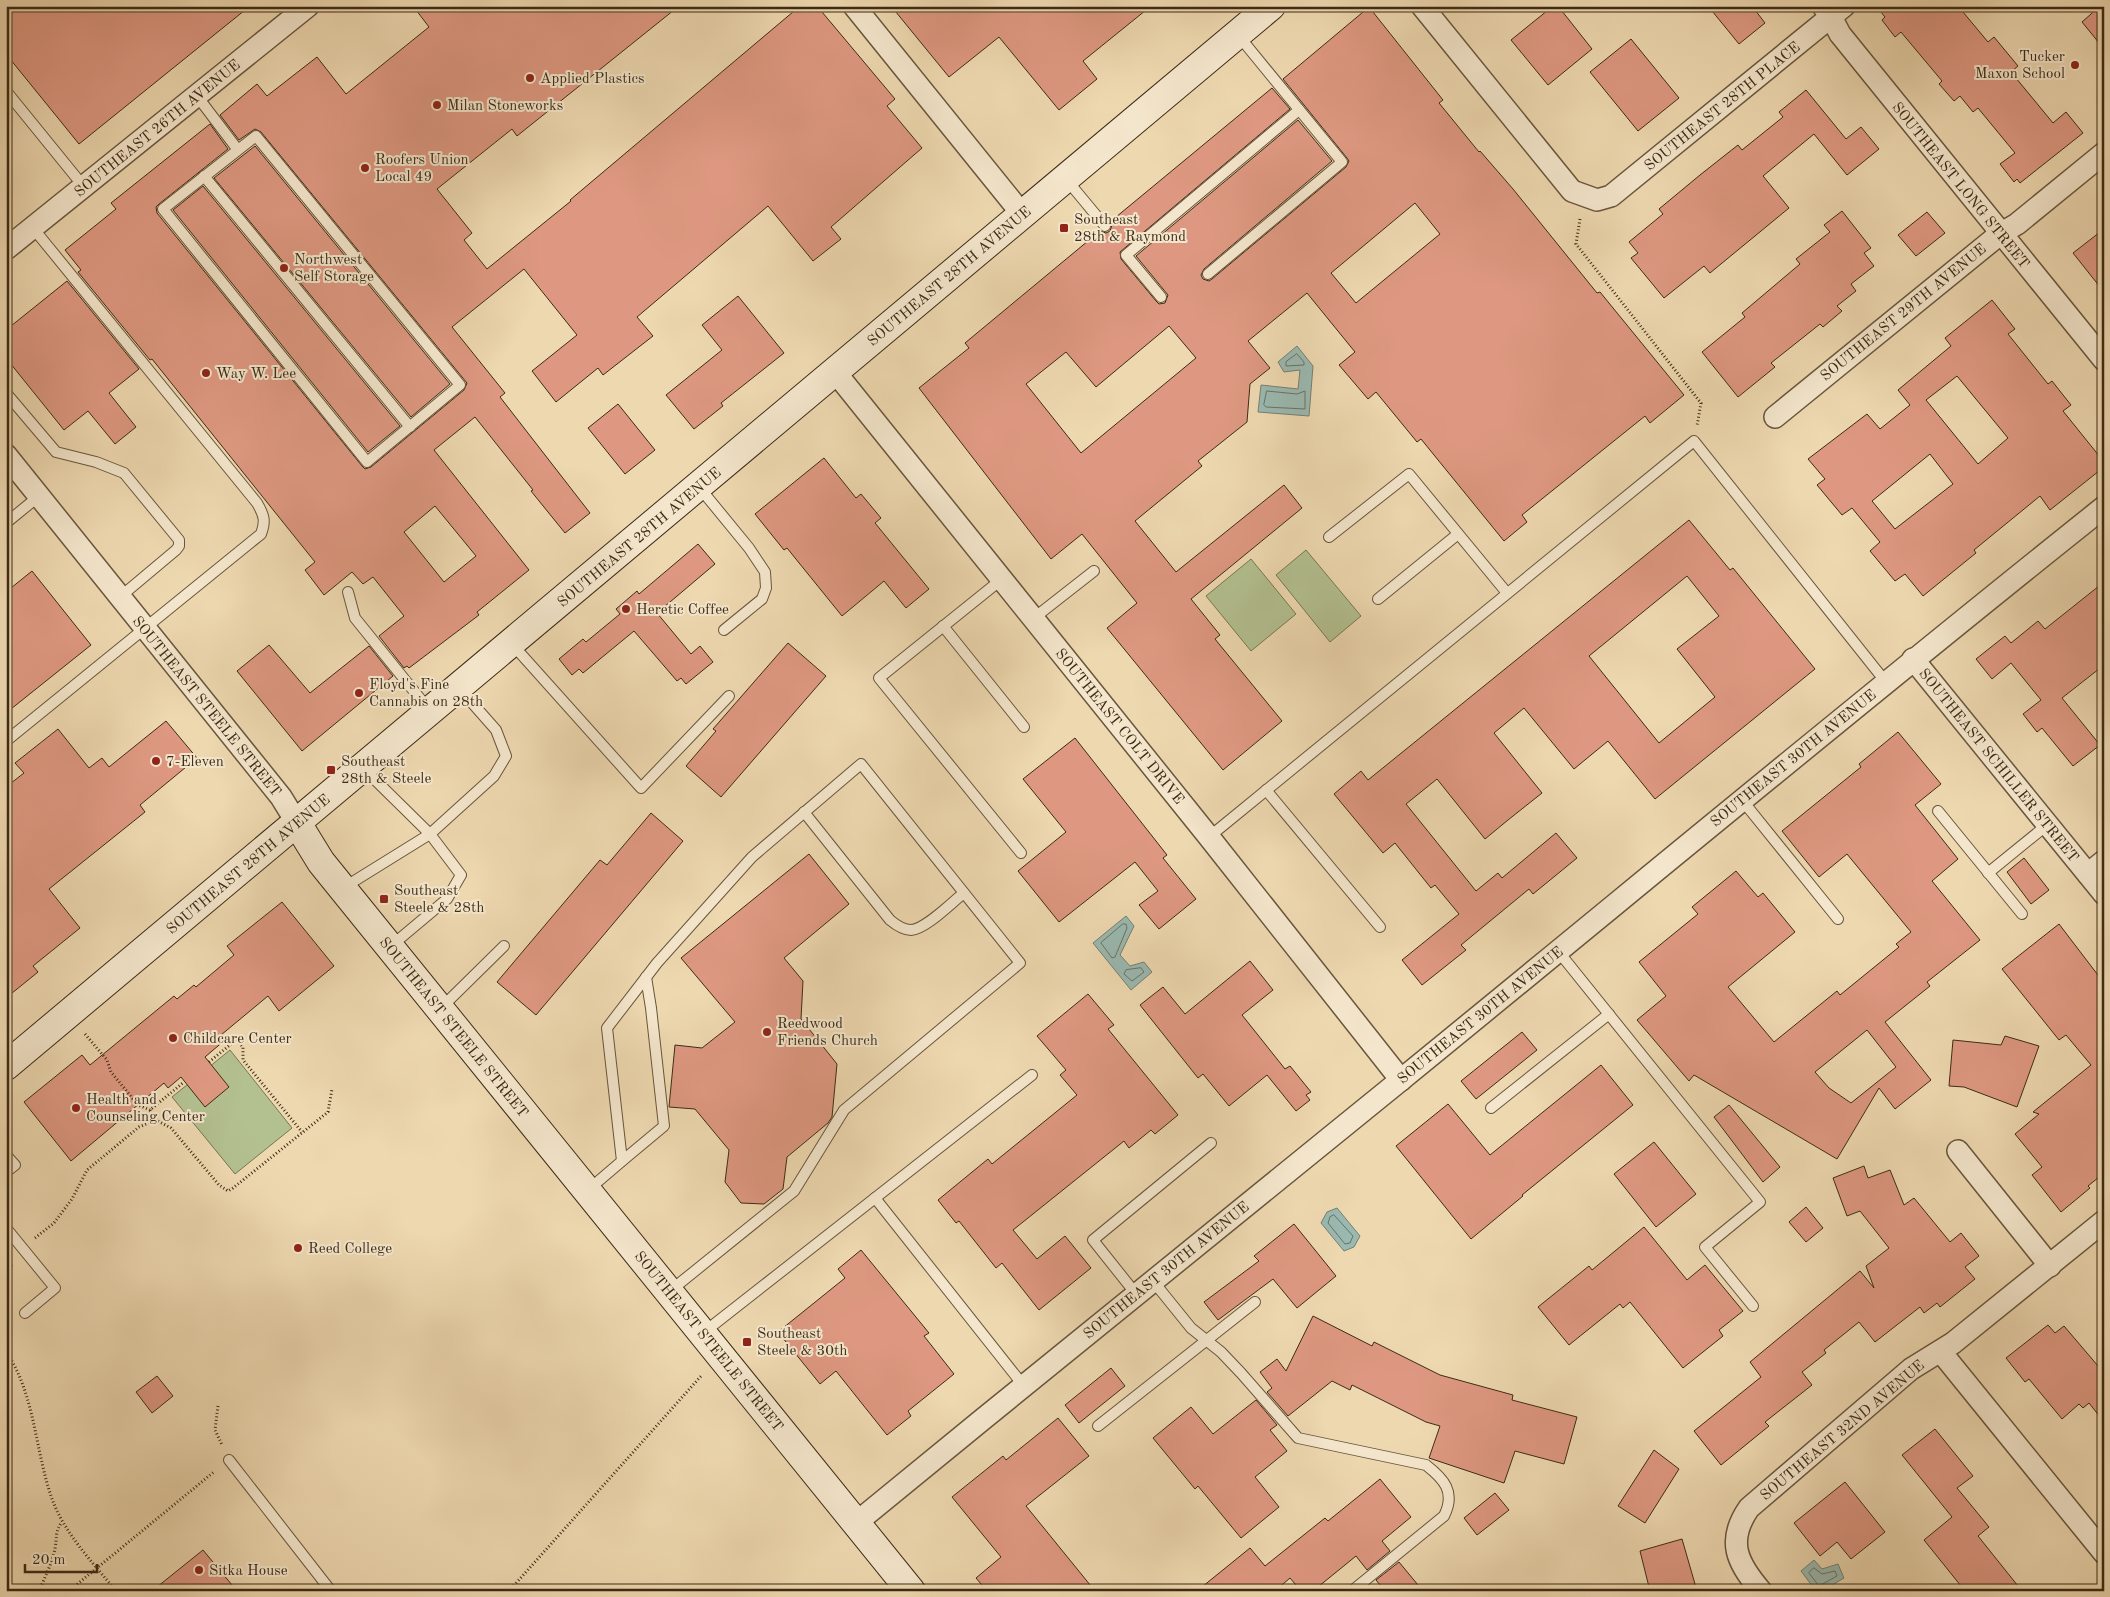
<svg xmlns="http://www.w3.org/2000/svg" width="2110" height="1597" viewBox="0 0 2110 1597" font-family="'Old Standard TT',serif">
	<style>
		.green { fill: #b3c090; stroke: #787652 }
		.water { fill: #9ab9b1; stroke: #748073 }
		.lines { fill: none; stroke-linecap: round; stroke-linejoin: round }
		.shore { stroke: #6b7263; stroke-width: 1 }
		.building { fill: #de9881; stroke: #3c2b15; fill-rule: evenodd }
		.lane-casing { stroke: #68563c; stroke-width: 12 }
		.street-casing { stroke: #68563c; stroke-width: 24 }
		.secondary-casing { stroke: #3c2b15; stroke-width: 30 }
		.path { stroke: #3c2b15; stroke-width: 3; stroke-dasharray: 1 2.5; stroke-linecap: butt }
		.lane { stroke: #f4e6cc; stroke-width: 10 }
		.street { stroke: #f4e6cc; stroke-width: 21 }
		.secondary { stroke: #f4e6cc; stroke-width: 28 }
		.poi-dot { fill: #8f2418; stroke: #f4e6cc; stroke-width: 2 }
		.labels { text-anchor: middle; stroke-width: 4; stroke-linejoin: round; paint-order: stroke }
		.poi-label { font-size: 15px; fill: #3c2b15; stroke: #f4e6cc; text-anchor: start }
		.street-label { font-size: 15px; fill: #3c2b15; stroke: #f4e6cc }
	</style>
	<rect width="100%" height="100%" fill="#eed8b0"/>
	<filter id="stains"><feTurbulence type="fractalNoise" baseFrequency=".004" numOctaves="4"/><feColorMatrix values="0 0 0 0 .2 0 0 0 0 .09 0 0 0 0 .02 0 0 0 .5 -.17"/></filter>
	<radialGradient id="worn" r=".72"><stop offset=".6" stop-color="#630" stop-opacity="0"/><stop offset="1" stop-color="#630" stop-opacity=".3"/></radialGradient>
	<g class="green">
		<polygon points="1306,550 1361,616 1330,642 1276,575"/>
		<polygon points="1251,559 1296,614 1251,651 1206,596"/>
		<polygon points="230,1050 292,1128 235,1174 172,1097"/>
	</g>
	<g class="water">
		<polygon points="1297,346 1313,366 1309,416 1258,412 1261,385 1298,389 1300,370 1284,372 1278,362"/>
		<polygon points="1126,916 1134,926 1120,955 1130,966 1144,962 1152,972 1131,990 1093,943"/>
		<polygon points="1337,1208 1360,1236 1354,1247 1344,1251 1321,1223 1327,1212"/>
		<polygon points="1814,1560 1822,1569 1838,1564 1844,1578 1822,1591 1816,1591 1801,1571"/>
	</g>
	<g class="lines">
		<g class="shore">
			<polygon points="1297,354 1304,362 1304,365 1286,366 1286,362"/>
			<polygon points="1267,391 1297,394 1305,391 1305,409 1266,407 1264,405"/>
			<polygon points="1123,924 1126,924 1127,928 1115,957 1112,958 1101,943"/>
			<polygon points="1141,968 1144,972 1132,981 1124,974 1126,970"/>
			<polygon points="1334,1215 1353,1236 1350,1243 1345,1244 1328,1223 1330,1217"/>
			<polygon points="1814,1568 1822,1574 1835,1571 1837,1576 1819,1586 1809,1573"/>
		</g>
	</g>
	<g class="building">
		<polygon points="6,6 250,6 79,144 6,54"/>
		<path d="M413,6h266l-162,130 -5,-7 -75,60 35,44 -8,7 23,29 84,-68 -1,-1 230,-194h17l78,93 -8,7 35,42 -91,79 10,12 -28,22 -45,-55 -131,111 16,19 -50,39 -5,-7 -42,34 -24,-31 45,-36 -53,-66 -72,58 53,66 -5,4 90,116 -25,20 -34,-42 2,-1 -58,-73 -41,33 95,120 -52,42 2,3 -70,53 -2,-2 -3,2 -25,-32 25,-20 -31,-39 -10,7 -11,-12 -28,23 -19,-25 10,-8 -163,-203 -2,1 -72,-88 3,-2 -16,-20 51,-41 -5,-6 99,-79 18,25 -69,55 -3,3 1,6 205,253 3,3 6,-2 93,-77 3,-7 -206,-251 -6,-3 -16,11 -19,-25 37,-31 10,12 50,-39 29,37 83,-67zM435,506l41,50 -32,26 -40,-50z"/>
		<polygon points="891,6 1151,6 1083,61 1097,79 1059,110 999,37 949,77"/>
		<polygon points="1553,6 1558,6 1592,49 1548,85 1511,40"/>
		<polygon points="1708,6 1752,6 1765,23 1739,44"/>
		<polygon points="1876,6 1958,6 1988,42 1994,37 2018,66 2011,72 2053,123 2066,112 2083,133 2020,183 2017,179 2014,182 2000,164 2015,153 1978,108 1973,112 1960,96 1954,101 1939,84 1942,81 1901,32 1895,37 1882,20 1885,17"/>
		<polygon points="2100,6 2104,6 2104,49 2082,22"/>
		<path d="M1369,7l74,93 -4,3 40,49 1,-1 33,38 84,104 3,-1 84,103 -34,28 -5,-7 -123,99 5,7 -23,19 -83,-102 -4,3 -41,-50 -8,7 -29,-34 16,-13 -48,-59 -59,48 22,27 -20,16 -3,38 -49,39 4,5 -67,55 41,51 108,-87 18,23 -111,91 29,36 -5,4 67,82 -59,49 -116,-142 30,-25 -55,-69 -31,25 -132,-171 50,-40 -4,-5 135,-112 6,2 4,-2 2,-6 -2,-3 162,-134 18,21 -170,143 1,7 35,42 3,3 6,-1 3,-8 -32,-39 162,-136 34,41 -128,108 -3,6 2,4 6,2 3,-2 134,-112 3,-6 -2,-3 -64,-79zM1415,203l25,31 -84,69 -25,-30zM1169,326l27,32 -115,95 -55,-69 40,-32 30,35z"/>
		<polygon points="1631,39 1679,98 1638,131 1590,72"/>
		<polygon points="1806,90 1846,139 1861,127 1879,149 1847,175 1814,134 1763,176 1789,208 1710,273 1704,266 1664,298 1631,258 1638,253 1629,242 1663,214 1659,209 1700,175 1738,145 1742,150 1783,117 1779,112"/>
		<polygon points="255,146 450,384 411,417 214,178"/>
		<polygon points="203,186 400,426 368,452 173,210"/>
		<polygon points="1842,211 1871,248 1864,253 1874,266 1851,284 1856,291 1837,306 1842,311 1823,327 1820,324 1771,363 1775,367 1738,397 1702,352 1745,317 1742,313 1800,264 1796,259 1830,232 1824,225"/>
		<polygon points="1927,212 1945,233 1916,256 1898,235"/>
		<polygon points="2104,229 2104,292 2073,253"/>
		<polygon points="67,281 139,369 109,393 136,427 115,444 88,411 64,430 6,358 6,330"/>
		<polygon points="738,296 784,353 721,403 723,406 694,429 666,395 722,350 702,325"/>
		<path d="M1992,300l23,29 -7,5 40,50 4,-3 19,24 -8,6 41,51v5l-54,43 -10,-14 -66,54 2,3 -53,43 -18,-22 -10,7 -25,-30 10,-9 -28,-34 -10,7 -25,-30 8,-6 -17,-20 59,-45 13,15 30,-24 -12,-15 53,-44 -6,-8zM1957,376l51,62 -30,26 -52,-64zM1930,454l23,30 -58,45 -23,-28z"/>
		<polygon points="618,404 655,450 625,474 588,428"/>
		<polygon points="824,458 856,498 861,494 881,518 875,523 929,589 906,608 884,581 842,616 787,548 784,550 755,514"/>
		<path d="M1689,520l41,50 3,-2 82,101 -160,130 -47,-58 -34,28 -50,-61 -30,25 48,60 -34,27 -23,19 -48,-60 -31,25 70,87 22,-18 4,5 54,-45 21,25 -44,36 -4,-5 -68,56 5,5 -44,35 -20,-25 57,-46 -24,-29 -4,3 -36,-45 -12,10 -49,-59 27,-23 7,9zM1687,576l32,40 -42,33 38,48 -56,46 -70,-87z"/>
		<polygon points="698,544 715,564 657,613 691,654 700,646 713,662 686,684 681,678 677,681 634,631 583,673 579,669 572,675 559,659 583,639 586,642 620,614 616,609 637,591 639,594"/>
		<polygon points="32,571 91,645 6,713 6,592"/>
		<polygon points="2104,582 2104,665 2062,698 2100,745 2073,766 2042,728 2037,732 2023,714 2041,700 2011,663 1992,679 1976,659 2005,636 2011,643 2038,621 2045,629"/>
		<polygon points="788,643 826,676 721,797 686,766 716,731 713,729"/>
		<polygon points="269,645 310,693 369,646 393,676 302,751 237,671"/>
		<polygon points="166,721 197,758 140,805 145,812 49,889 80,928 33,966 38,972 6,998 6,787 24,773 15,763 58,729 89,768 102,758 109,767"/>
		<path d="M1898,732l43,52 -26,21 43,54 -26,22 48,59 -53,42 3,4 -45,36 46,58 -36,29 -16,-21 -42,71 -143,-84 -5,6 -52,-61 29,-24 -27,-34 59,-48 -6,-7 44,-36 22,26 5,-4 32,39 -67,55 46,55 63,-51 3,4 59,-48 -3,-3 15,-12 -64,-78 -28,23 -37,-46 79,-64 -2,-3zM1867,1030l29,37 -45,36 -22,-15 -14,-16z"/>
		<polygon points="1075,738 1167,855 1163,858 1196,899 1159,929 1139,905 1158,891 1135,862 1059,922 1018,871 1066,832 1023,779"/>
		<polygon points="651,813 683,841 536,1015 497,982 600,860 607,865"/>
		<polygon points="809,854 849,904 784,958 803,981 801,1019 837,1064 832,1117 828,1123 787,1157 783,1189 764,1204 741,1203 725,1182 729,1150 695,1109 669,1107 675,1045 702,1048 735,1022 681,958"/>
		<polygon points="2024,858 2049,890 2031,904 2007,872"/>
		<polygon points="282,902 334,966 279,1011 268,996 221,1035 225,1040 205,1057 229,1087 205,1107 181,1077 168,1088 164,1083 71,1161 24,1102 82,1055 90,1065 174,996 177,999 194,985 196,987 234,955 227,946"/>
		<polygon points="2059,924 2104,983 2104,1173 2088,1186 2090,1188 2061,1212 2032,1175 2042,1167 2015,1134 2039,1114 2033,1112 2091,1065 2066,1035 2059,1040 2002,969"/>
		<polygon points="1250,961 1273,990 1242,1015 1285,1069 1290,1066 1311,1092 1306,1095 1310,1100 1296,1111 1267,1075 1229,1106 1203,1074 1198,1078 1140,1005 1163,987 1185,1014"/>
		<polygon points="1088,994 1114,1025 1108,1029 1178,1115 1155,1134 1151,1130 1129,1148 1124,1141 1013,1230 1037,1259 1065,1236 1091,1268 1039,1310 1002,1263 996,1268 959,1221 956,1223 938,1200 988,1159 992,1164 1077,1095 1060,1075 1066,1070 1037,1036"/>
		<polygon points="1522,1032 1537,1050 1476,1099 1461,1081"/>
		<polygon points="2005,1036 2039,1046 2017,1107 1964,1087 1949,1086 1953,1040 2001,1045"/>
		<polygon points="1601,1065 1633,1105 1522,1195 1523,1196 1471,1239 1396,1146 1448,1104 1490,1155"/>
		<polygon points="1729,1105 1780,1167 1763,1182 1714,1117"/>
		<polygon points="1654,1142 1696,1194 1656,1227 1614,1174"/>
		<polygon points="1864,1166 1868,1178 1890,1170 1904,1205 1914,1198 1950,1242 1961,1233 1979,1256 1965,1267 1975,1279 1940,1307 1937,1303 1924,1313 1920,1307 1875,1342 1859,1322 1824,1350 1826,1353 1802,1372 1812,1385 1765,1422 1769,1426 1721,1465 1694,1431 1761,1377 1750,1362 1860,1271 1874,1288 1866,1266 1889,1248 1860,1211 1847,1216 1833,1178"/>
		<polygon points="1806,1207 1823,1228 1806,1242 1789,1222"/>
		<polygon points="1294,1224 1336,1276 1297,1308 1273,1279 1218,1320 1204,1302 1259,1261 1254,1256"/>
		<polygon points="1644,1227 1687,1280 1705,1265 1743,1311 1719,1330 1723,1336 1683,1368 1630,1302 1623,1308 1620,1304 1569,1345 1538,1307 1589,1266 1592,1270"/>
		<polygon points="861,1250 929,1333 924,1336 954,1374 908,1411 911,1416 887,1435 836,1371 820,1384 778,1332 845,1278 838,1269"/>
		<polygon points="1313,1316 1372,1346 1374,1342 1440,1375 1513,1395 1512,1400 1577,1417 1564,1464 1515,1451 1504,1483 1429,1458 1440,1426 1426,1422 1352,1385 1350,1390 1332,1381 1288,1416 1267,1392 1272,1388 1260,1372 1277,1359 1286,1371"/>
		<polygon points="2048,1325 2055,1333 2064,1326 2104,1373 2104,1422 2089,1403 2083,1408 2079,1404 2062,1419 2029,1379 2025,1382 2006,1358"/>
		<polygon points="1111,1368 1125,1386 1079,1423 1065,1405"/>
		<polygon points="157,1376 173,1396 152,1413 136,1392"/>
		<polygon points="1256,1400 1277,1425 1270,1430 1287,1451 1255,1477 1279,1507 1241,1538 1198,1486 1195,1489 1153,1438 1191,1407 1213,1434"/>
		<polygon points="1058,1418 1089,1456 1026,1506 1095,1591 987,1591 976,1578 1001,1557 952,1497 1003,1456 1006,1460"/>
		<polygon points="1935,1429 1973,1476 1957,1488 1989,1527 1978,1536 2022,1591 1965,1591 1924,1540 1952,1517 1902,1455"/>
		<polygon points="1654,1450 1679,1469 1645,1523 1618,1506"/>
		<polygon points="1380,1479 1411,1517 1382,1541 1390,1551 1367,1570 1356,1556 1313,1591 1301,1591 1290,1578 1275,1591 1197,1591 1250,1548 1265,1566 1325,1518 1328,1521"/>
		<polygon points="1845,1482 1885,1532 1851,1559 1837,1542 1820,1556 1794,1523"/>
		<polygon points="1495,1493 1509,1510 1477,1535 1464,1518"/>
		<polygon points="1682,1539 1697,1591 1650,1591 1640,1551"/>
		<polygon points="203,1550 237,1591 152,1591"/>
		<polygon points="1399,1562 1423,1591 1385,1591 1376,1580"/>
	</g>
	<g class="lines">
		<defs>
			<g id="lane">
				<polyline points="6,91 84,187"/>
				<polyline points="197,96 238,150 163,209 367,462 460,385 256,136 238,150"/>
				<polyline points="204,176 410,427"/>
				<polyline points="1066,179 1105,226"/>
				<polyline points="1208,274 1342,162 1238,35"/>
				<polyline points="1161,297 1126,255 1299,110"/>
				<polyline points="6,393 56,452 96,462 124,473 179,540 179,546 176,550 120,597"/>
				<polyline points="699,487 749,548 765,572 766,588 762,599 724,630"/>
				<polyline points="6,523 39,496"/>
				<polyline points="1329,537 1409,474 1507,593"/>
				<polyline points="1002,579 879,678 1021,853"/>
				<polyline points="348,592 355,618 430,711"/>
				<polyline points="1378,599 1458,534"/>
				<polyline points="1034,618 1094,571"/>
				<polyline points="943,626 1024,727"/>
				<polyline points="512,644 641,788 729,696"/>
				<path d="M6,741l255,-207c5,-13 3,-19 -4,-31l-224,-275"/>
				<polyline points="363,768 430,834 494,776 506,756 496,730 459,688"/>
				<polyline points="1266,790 1380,927"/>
				<polyline points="1742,800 1838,919"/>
				<polyline points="1938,811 2022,914"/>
				<path d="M804,812l86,108c6,5 13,10 21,10 15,-1 41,-28 53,-37"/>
				<polyline points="1209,837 1694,441 1885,681"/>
				<polyline points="1988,873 2047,825"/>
				<polyline points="343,888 430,834 461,875 447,899 391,946"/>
				<polyline points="1558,951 1760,1202 1705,1247 1753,1306"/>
				<polyline points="440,1009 504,946"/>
				<polyline points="1491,1108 1609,1014"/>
				<polyline points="6,1155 15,1165 6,1172"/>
				<polyline points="622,1161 664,1126 651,1008 646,977"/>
				<polyline points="588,1190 622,1161 607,1028 657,963 752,857 861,764 1020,963 844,1110 794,1191 670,1291"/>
				<polyline points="875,1198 1023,1385"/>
				<polyline points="6,1228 55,1288 25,1313"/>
				<path d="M1153,1281l38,47 30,24 20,21 57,65 128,27c18,14 30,27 18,51l-92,75"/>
				<polyline points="1136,1294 1093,1240 1211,1143"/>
				<polyline points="703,1333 1032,1075"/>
				<polyline points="1098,1426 1255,1302"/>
				<polyline points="229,1460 331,1591"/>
			</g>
			<g id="street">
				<polyline points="854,6 1022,214"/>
				<polyline points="1422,6 1572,191 1597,200 1611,196 1844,6"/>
				<polyline points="1823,6 1831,17 1840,34 2104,360"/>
				<polyline points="6,249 308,6"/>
				<polyline points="836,373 1209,837 1401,1080"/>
				<polyline points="1775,417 2000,234 2017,224 2104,153"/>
				<polyline points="6,455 281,797 297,823"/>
				<polyline points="1913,659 2104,894"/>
				<polyline points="2088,874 2104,861"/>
				<polyline points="1958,1151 2050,1266"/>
				<polyline points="1941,1352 2104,1553"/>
				<path d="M856,1523c181,-149 364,-295 546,-444 234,-191 466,-384 702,-572"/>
				<path d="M1761,1591c-24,-28 -35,-50 -12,-83l162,-139 42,-26 151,-122"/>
			</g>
			<g id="secondary">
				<polyline points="297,823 321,862 342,888 911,1591"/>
				<polyline points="6,1066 1271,6"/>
			</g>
		</defs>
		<use href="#lane" class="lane-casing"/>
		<use href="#street" class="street-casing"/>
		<use href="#secondary" class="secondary-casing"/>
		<g class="path">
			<polyline points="1580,219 1576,244 1701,403 1697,426"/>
			<polyline points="85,1034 107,1060 111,1072 138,1105 150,1110"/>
			<polyline points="209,1062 236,1040 243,1047 243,1060 302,1132"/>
			<polyline points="156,1120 150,1110 184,1082"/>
			<polyline points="35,1238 54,1223 72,1199 87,1170 139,1127 156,1120 171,1128 219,1185 228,1191 233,1188 328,1112 332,1089"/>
			<polyline points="6,1270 13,1264"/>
			<path d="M6,1352c30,42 29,104 48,152 13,32 40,60 62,87"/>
			<polyline points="218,1406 215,1430 222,1445"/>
			<path d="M39,1591c6,-14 13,-28 16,-42 2,-11 0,-18 7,-27"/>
			<polyline points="69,1591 215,1471"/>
			<polyline points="509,1591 702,1375"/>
		</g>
		<use href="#lane" class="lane"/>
		<use href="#street" class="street"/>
		<use href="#secondary" class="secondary"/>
	</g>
	<g class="poi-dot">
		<circle cx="2075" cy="65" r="5"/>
		<circle cx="530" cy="78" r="5"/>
		<circle cx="437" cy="105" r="5"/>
		<circle cx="365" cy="168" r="5"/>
		<rect x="1059" y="223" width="10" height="10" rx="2.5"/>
		<circle cx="284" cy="268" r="5"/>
		<circle cx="206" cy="373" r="5"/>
		<circle cx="626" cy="609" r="5"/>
		<circle cx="359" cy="693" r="5"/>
		<circle cx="156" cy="761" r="5"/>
		<rect x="326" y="765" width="10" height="10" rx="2.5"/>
		<rect x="379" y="894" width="10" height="10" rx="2.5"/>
		<circle cx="767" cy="1032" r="5"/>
		<circle cx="173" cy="1038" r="5"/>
		<circle cx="76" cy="1108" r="5"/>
		<circle cx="298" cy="1248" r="5"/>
		<rect x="742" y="1337" width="10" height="10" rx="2.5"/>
		<circle cx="199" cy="1570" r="5"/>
	</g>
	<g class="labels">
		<g class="poi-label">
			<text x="2065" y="61" text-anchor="end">Tucker<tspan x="2065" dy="17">Maxon School</tspan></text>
			<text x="540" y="83">Applied Plastics</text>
			<text x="447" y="110">Milan Stoneworks</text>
			<text x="375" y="164">Roofers Union<tspan x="375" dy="17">Local 49</tspan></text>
			<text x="1074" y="224">Southeast<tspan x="1074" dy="17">28th &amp; Raymond</tspan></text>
			<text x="294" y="264">Northwest<tspan x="294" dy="17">Self Storage</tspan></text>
			<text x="216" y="378">Way W. Lee</text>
			<text x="636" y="614">Heretic Coffee</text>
			<text x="369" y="689">Floyd's Fine<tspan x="369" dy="17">Cannabis on 28th</tspan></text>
			<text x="166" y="766">7-Eleven</text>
			<text x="341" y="766">Southeast<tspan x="341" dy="17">28th &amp; Steele</tspan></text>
			<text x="394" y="895">Southeast<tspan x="394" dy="17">Steele &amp; 28th</tspan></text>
			<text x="777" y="1028">Reedwood<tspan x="777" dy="17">Friends Church</tspan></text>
			<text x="183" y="1043">Childcare Center</text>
			<text x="86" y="1104">Health and<tspan x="86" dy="17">Counseling Center</tspan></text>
			<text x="308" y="1253">Reed College</text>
			<text x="757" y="1338">Southeast<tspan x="757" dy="17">Steele &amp; 30th</tspan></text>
			<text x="209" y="1575">Sitka House</text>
		</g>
		<g class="street-label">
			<text transform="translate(1722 106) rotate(-39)" y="5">SOUTHEAST 28TH PLACE</text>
			<text transform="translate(157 128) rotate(-39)" y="5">SOUTHEAST 26TH AVENUE</text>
			<text transform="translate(1961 185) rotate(51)" y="5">SOUTHEAST LONG STREET</text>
			<text transform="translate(949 276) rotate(-40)" y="5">SOUTHEAST 28TH AVENUE</text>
			<text transform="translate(1903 312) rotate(-39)" y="5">SOUTHEAST 29TH AVENUE</text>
			<text transform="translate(639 537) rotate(-40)" y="5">SOUTHEAST 28TH AVENUE</text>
			<text transform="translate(207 706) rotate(51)" y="5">SOUTHEAST STEELE STREET</text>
			<text transform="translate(1120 726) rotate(51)" y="5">SOUTHEAST COLT DRIVE</text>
			<text transform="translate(1793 758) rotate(-39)" y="5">SOUTHEAST 30TH AVENUE</text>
			<text transform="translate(1999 765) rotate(51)" y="5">SOUTHEAST SCHILLER STREET</text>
			<text transform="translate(248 864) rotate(-40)" y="5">SOUTHEAST 28TH AVENUE</text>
			<text transform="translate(1480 1015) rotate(-39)" y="5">SOUTHEAST 30TH AVENUE</text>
			<text transform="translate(454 1027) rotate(51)" y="5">SOUTHEAST STEELE STREET</text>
			<text transform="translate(1166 1270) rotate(-39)" y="5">SOUTHEAST 30TH AVENUE</text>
			<text transform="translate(709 1341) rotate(51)" y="5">SOUTHEAST STEELE STREET</text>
			<text transform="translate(1842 1430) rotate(-40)" y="5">SOUTHEAST 32ND AVENUE</text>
		</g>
	</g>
	<rect width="2110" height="1597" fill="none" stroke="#eed8b0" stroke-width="25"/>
	<rect x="8" y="8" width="2095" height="1582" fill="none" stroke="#3c2b15" stroke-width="2.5"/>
	<rect x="12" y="12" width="2085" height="1572" fill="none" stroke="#3c2b15"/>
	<path d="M25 1564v8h72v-8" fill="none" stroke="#3c2b15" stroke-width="2.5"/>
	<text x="32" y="1564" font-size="15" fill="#3c2b15" stroke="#f4e6cc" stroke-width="4" paint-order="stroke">20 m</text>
	<rect width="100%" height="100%" filter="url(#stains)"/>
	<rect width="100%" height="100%" fill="url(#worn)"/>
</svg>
